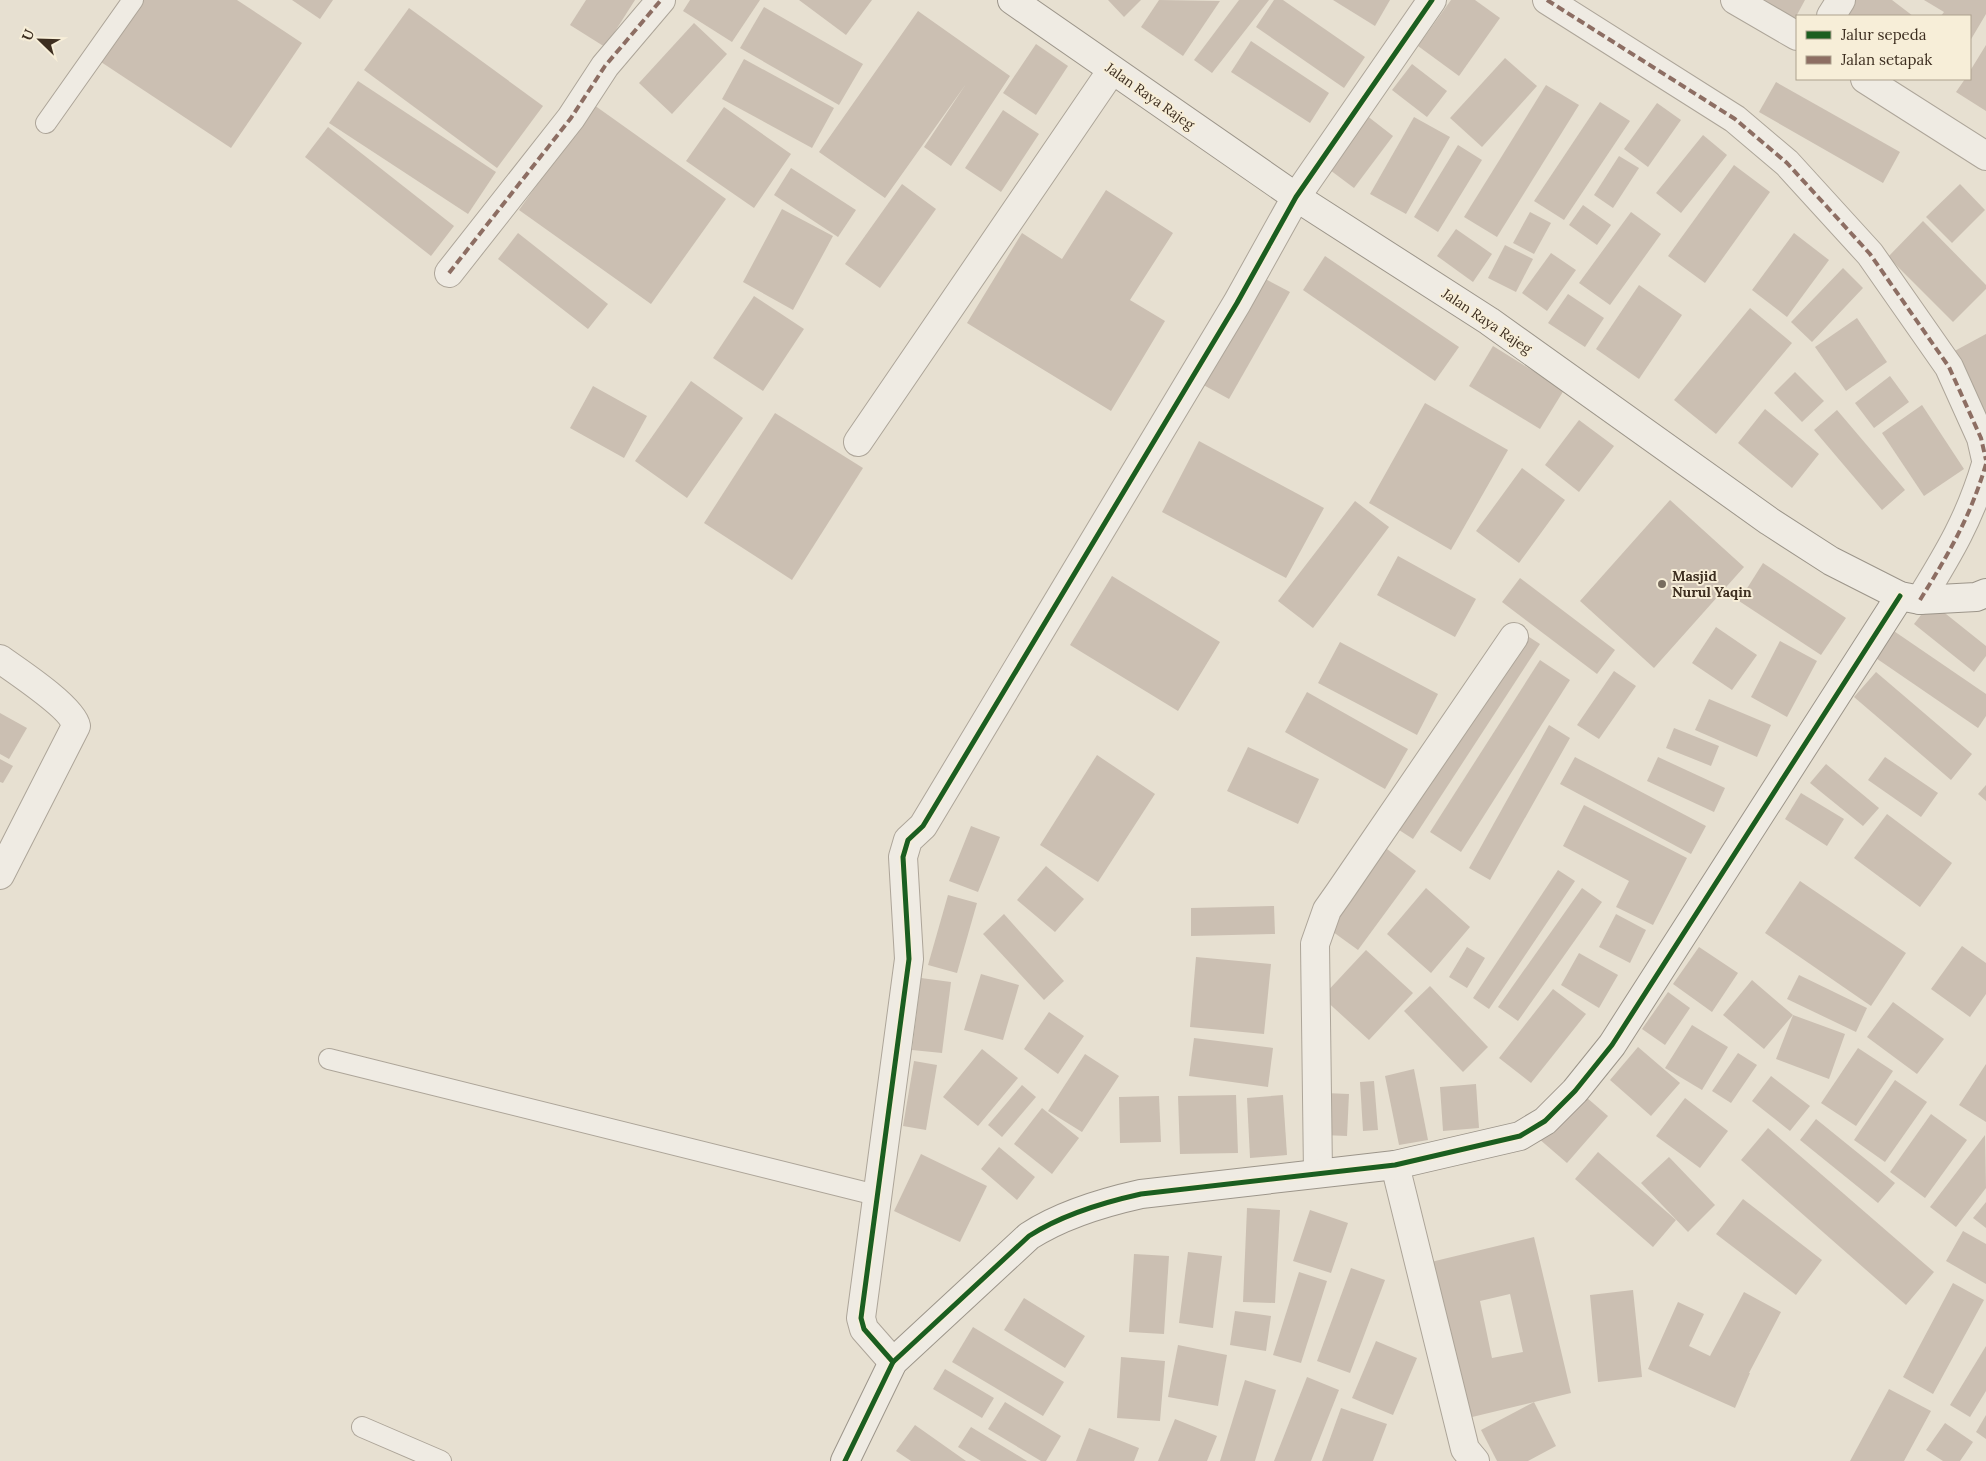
<svg xmlns="http://www.w3.org/2000/svg" width="1986" height="1461" viewBox="0 0 1986 1461" font-family="Lora,serif">
	<style>
		.building { fill: #cbbfb2; fill-rule: evenodd }
		.lines { fill: none; stroke-linecap: round; stroke-linejoin: round }
		.lane-casing { stroke: #ada599; stroke-width: 22 }
		.street-casing { stroke: #ada599; stroke-width: 30 }
		.secondary-casing { stroke: #9c958a; stroke-width: 30 }
		.lane { stroke: #efebe3; stroke-width: 20 }
		.street { stroke: #efebe3; stroke-width: 28 }
		.secondary { stroke: #efebe3; stroke-width: 28 }
		.quiet { stroke: #8d6e63; stroke-width: 4; stroke-dasharray: 8 4; stroke-linecap: butt }
		.cycleway-casing { stroke: #f7eed8; stroke-width: 8 }
		.cycleway { stroke: #1b5e20; stroke-width: 5 }
		.poi-dot { fill: #786c5e; stroke: #f7eed8; stroke-width: 2 }
		.labels { text-anchor: middle; stroke-width: 4; stroke-linejoin: round; paint-order: stroke }
		.street-label { font-size: 14px; fill: #3d2e20; stroke: #f7eed8 }
		.poi-label { font-size: 14px; font-weight: bold; fill: #3d2e20; stroke: #f7eed8; text-anchor: start }
	</style>
	<rect width="100%" height="100%" fill="#e7e0d1"/>
	<g class="building">
		<polygon points="143,0 237,0 302,43 231,148 101,62"/>
		<polygon points="292,0 333,0 320,19"/>
		<polygon points="586,0 635,0 605,47 570,25"/>
		<polygon points="690,0 760,0 732,42 683,11"/>
		<polygon points="799,0 872,0 846,35"/>
		<polygon points="1108,0 1141,0 1124,17"/>
		<polygon points="1159,0 1220,1 1183,56 1141,27"/>
		<polygon points="1239,0 1269,0 1212,73 1194,60"/>
		<polygon points="1274,0 1283,0 1365,57 1344,88 1256,27"/>
		<polygon points="1333,0 1390,0 1375,26"/>
		<polygon points="1451,0 1475,0 1500,18 1459,76 1418,46"/>
		<polygon points="1750,0 1805,0 1792,24"/>
		<polygon points="1851,0 1892,0 1913,16 1839,16"/>
		<polygon points="1924,0 1986,0 1986,14 1970,41 1970,16 1941,16 1944,12"/>
		<polygon points="764,7 863,64 839,105 740,48"/>
		<polygon points="409,8 543,106 497,168 364,70"/>
		<polygon points="918,11 1010,76 951,166 924,147 966,84 885,198 819,152"/>
		<polygon points="694,23 727,54 672,114 639,83"/>
		<polygon points="1251,41 1329,93 1310,123 1231,72"/>
		<polygon points="1036,44 1068,66 1036,115 1003,93"/>
		<polygon points="1986,45 1986,111 1956,92 1965,79 1970,79 1970,71"/>
		<polygon points="1505,58 1537,86 1482,147 1450,118"/>
		<polygon points="744,59 834,108 812,148 722,99"/>
		<polygon points="1412,64 1447,91 1427,117 1392,90"/>
		<polygon points="358,81 496,172 468,214 329,123"/>
		<polygon points="1776,82 1900,152 1883,183 1759,112"/>
		<polygon points="1546,85 1579,105 1497,237 1464,217"/>
		<polygon points="1600,102 1630,121 1564,220 1534,201"/>
		<polygon points="1657,103 1681,120 1648,167 1624,149"/>
		<polygon points="594,105 726,199 651,304 519,210"/>
		<polygon points="724,107 791,154 754,208 686,161"/>
		<polygon points="1003,110 1039,134 1001,192 965,168"/>
		<polygon points="1366,115 1393,136 1354,188 1326,167"/>
		<polygon points="1414,117 1450,137 1406,214 1370,194"/>
		<polygon points="328,127 454,226 431,256 305,157"/>
		<polygon points="1703,135 1727,155 1681,213 1656,193"/>
		<polygon points="1458,145 1482,160 1438,232 1414,217"/>
		<polygon points="1619,156 1639,168 1613,208 1594,195"/>
		<polygon points="1734,165 1770,192 1705,283 1668,256"/>
		<polygon points="791,168 856,210 838,237 774,195"/>
		<polygon points="902,184 936,209 880,288 845,264"/>
		<polygon points="1960,184 1985,210 1952,243 1926,217"/>
		<polygon points="1106,190 1173,233 1130,300 1165,321 1111,411 967,323 1022,233 1062,259"/>
		<polygon points="1583,205 1611,225 1597,245 1569,225"/>
		<polygon points="782,209 833,236 793,310 743,282"/>
		<polygon points="1530,212 1551,223 1534,254 1513,243"/>
		<polygon points="1631,212 1661,234 1610,305 1579,283"/>
		<polygon points="1923,221 1986,285 1986,289 1953,322 1888,257"/>
		<polygon points="1456,229 1492,254 1473,282 1437,256"/>
		<polygon points="518,233 608,304 588,329 498,259"/>
		<polygon points="1794,233 1829,260 1787,317 1752,290"/>
		<polygon points="1505,245 1533,259 1516,292 1488,278"/>
		<polygon points="1551,253 1576,270 1547,311 1522,293"/>
		<polygon points="1325,256 1459,347 1435,381 1303,290"/>
		<polygon points="1843,268 1863,288 1812,342 1791,322"/>
		<polygon points="1258,275 1290,292 1229,399 1198,382"/>
		<polygon points="1639,285 1682,315 1639,379 1596,349"/>
		<polygon points="1568,294 1604,318 1585,347 1548,323"/>
		<polygon points="754,296 804,329 763,391 713,358"/>
		<polygon points="1750,308 1792,343 1716,434 1674,400"/>
		<polygon points="1857,318 1887,362 1846,391 1815,347"/>
		<polygon points="1986,334 1986,424 1949,354"/>
		<polygon points="1493,346 1564,390 1540,429 1469,386"/>
		<polygon points="1795,372 1824,401 1802,422 1774,393"/>
		<polygon points="1890,376 1909,402 1874,428 1855,403"/>
		<polygon points="691,381 743,418 687,498 635,461"/>
		<polygon points="593,386 647,416 624,458 570,428"/>
		<polygon points="1425,403 1508,450 1451,550 1369,503"/>
		<polygon points="1922,405 1964,469 1924,496 1882,433"/>
		<polygon points="1765,409 1819,454 1792,488 1738,443"/>
		<polygon points="1837,410 1905,490 1882,510 1814,430"/>
		<polygon points="775,413 863,468 792,580 704,523"/>
		<polygon points="1579,420 1614,446 1579,492 1545,465"/>
		<polygon points="1199,441 1324,508 1286,578 1162,512"/>
		<polygon points="1522,468 1565,500 1519,563 1476,531"/>
		<polygon points="1670,500 1744,567 1654,668 1580,601"/>
		<polygon points="1355,501 1389,527 1313,628 1278,601"/>
		<polygon points="1398,556 1476,599 1455,637 1377,595"/>
		<polygon points="1763,563 1846,618 1821,655 1739,601"/>
		<polygon points="1112,576 1220,642 1178,711 1070,645"/>
		<polygon points="1520,578 1615,650 1597,674 1502,602"/>
		<polygon points="1931,602 1986,646 1986,656 1974,672 1914,624"/>
		<polygon points="1716,627 1757,655 1732,690 1692,663"/>
		<polygon points="1888,627 1986,694 1986,716 1978,728 1870,654"/>
		<polygon points="1523,633 1540,644 1413,839 1396,828"/>
		<polygon points="1780,641 1817,661 1787,717 1751,697"/>
		<polygon points="1340,642 1438,694 1417,735 1318,683"/>
		<polygon points="1540,660 1570,680 1461,852 1430,832"/>
		<polygon points="1614,671 1636,686 1599,739 1577,725"/>
		<polygon points="1876,672 1972,754 1951,780 1854,697"/>
		<polygon points="1307,692 1408,749 1385,789 1285,732"/>
		<polygon points="1709,699 1771,725 1757,757 1695,730"/>
		<polygon points="0,713 27,728 9,759 0,754"/>
		<polygon points="1549,725 1570,738 1490,880 1469,868"/>
		<polygon points="1674,728 1719,746 1711,766 1666,748"/>
		<polygon points="1248,747 1319,779 1298,824 1227,791"/>
		<polygon points="1097,755 1155,794 1098,882 1040,845"/>
		<polygon points="1575,757 1706,826 1691,854 1560,784"/>
		<polygon points="1658,757 1725,788 1714,812 1647,781"/>
		<polygon points="1885,757 1938,793 1921,817 1868,780"/>
		<polygon points="0,759 13,766 3,783 0,782"/>
		<polygon points="1826,764 1879,808 1863,826 1810,783"/>
		<polygon points="1986,785 1986,801 1978,794"/>
		<polygon points="1801,793 1844,819 1827,846 1785,819"/>
		<polygon points="1584,805 1687,858 1653,925 1616,907 1629,881 1563,846"/>
		<polygon points="1887,814 1952,863 1920,907 1854,858"/>
		<polygon points="971,826 1000,837 978,892 949,881"/>
		<polygon points="1387,849 1416,871 1358,950 1329,929"/>
		<polygon points="1046,866 1084,899 1055,932 1017,900"/>
		<polygon points="1558,870 1575,881 1489,1009 1473,998"/>
		<polygon points="1800,881 1906,953 1871,1006 1765,933"/>
		<polygon points="1426,888 1470,927 1431,973 1387,934"/>
		<polygon points="1582,888 1602,902 1518,1021 1498,1007"/>
		<polygon points="948,895 977,903 957,973 928,965"/>
		<polygon points="1274,906 1275,934 1191,936 1191,908"/>
		<polygon points="1004,914 1064,981 1044,1000 983,934"/>
		<polygon points="1616,914 1646,930 1630,963 1599,947"/>
		<polygon points="1962,946 1986,963 1986,994 1970,1017 1931,989"/>
		<polygon points="1467,947 1485,958 1467,988 1449,977"/>
		<polygon points="1699,947 1738,973 1712,1012 1673,984"/>
		<polygon points="1366,950 1413,993 1369,1040 1322,997"/>
		<polygon points="1579,953 1618,975 1599,1008 1561,985"/>
		<polygon points="1196,957 1271,964 1264,1034 1190,1027"/>
		<polygon points="981,974 1019,985 1003,1040 964,1030"/>
		<polygon points="1799,975 1867,1008 1856,1032 1787,999"/>
		<polygon points="921,978 951,982 942,1053 912,1050"/>
		<polygon points="1752,980 1793,1015 1764,1049 1723,1015"/>
		<polygon points="1430,986 1488,1047 1463,1072 1404,1011"/>
		<polygon points="1553,989 1586,1014 1531,1083 1499,1058"/>
		<polygon points="1668,992 1690,1008 1665,1045 1642,1029"/>
		<polygon points="1893,1002 1944,1039 1917,1074 1867,1037"/>
		<polygon points="1049,1012 1084,1036 1058,1074 1024,1049"/>
		<polygon points="1793,1015 1845,1034 1829,1079 1776,1059"/>
		<polygon points="1692,1025 1728,1047 1702,1090 1665,1068"/>
		<polygon points="1194,1038 1273,1048 1268,1087 1189,1076"/>
		<polygon points="1638,1047 1680,1083 1651,1116 1610,1080"/>
		<polygon points="1858,1048 1893,1071 1856,1126 1821,1103"/>
		<polygon points="982,1049 1018,1078 978,1126 943,1097"/>
		<polygon points="1738,1053 1757,1065 1731,1103 1712,1091"/>
		<polygon points="1085,1054 1119,1076 1082,1132 1048,1111"/>
		<polygon points="914,1061 937,1065 926,1130 903,1126"/>
		<polygon points="1986,1064 1986,1122 1959,1105"/>
		<polygon points="1414,1069 1428,1140 1399,1145 1385,1076"/>
		<polygon points="1771,1076 1810,1106 1790,1131 1752,1101"/>
		<polygon points="1895,1080 1927,1102 1885,1162 1854,1140"/>
		<polygon points="1374,1081 1378,1130 1363,1131 1360,1082"/>
		<polygon points="1476,1084 1479,1128 1443,1131 1440,1087"/>
		<polygon points="1022,1085 1036,1097 1002,1137 988,1125"/>
		<polygon points="1579,1091 1608,1116 1567,1163 1538,1138"/>
		<polygon points="1325,1093 1349,1094 1347,1136 1323,1135"/>
		<polygon points="1236,1095 1238,1153 1180,1154 1178,1096"/>
		<polygon points="1283,1095 1287,1155 1250,1158 1247,1098"/>
		<polygon points="1159,1096 1161,1142 1120,1143 1119,1097"/>
		<polygon points="1685,1098 1728,1131 1700,1168 1656,1136"/>
		<polygon points="1042,1108 1079,1138 1052,1174 1014,1144"/>
		<polygon points="1931,1114 1967,1140 1925,1198 1890,1172"/>
		<polygon points="1816,1119 1895,1183 1878,1203 1800,1140"/>
		<polygon points="1768,1128 1934,1272 1906,1305 1741,1160"/>
		<polygon points="1985,1135 1986,1188 1956,1227 1930,1207"/>
		<polygon points="999,1147 1035,1177 1017,1200 981,1169"/>
		<polygon points="1598,1152 1676,1220 1653,1247 1575,1179"/>
		<polygon points="921,1154 987,1186 960,1242 894,1211"/>
		<polygon points="1669,1157 1715,1205 1688,1232 1641,1183"/>
		<polygon points="1743,1199 1822,1260 1796,1295 1716,1234"/>
		<polygon points="1986,1202 1986,1228 1973,1218"/>
		<polygon points="1247,1208 1280,1210 1275,1303 1243,1302"/>
		<polygon points="1310,1210 1348,1223 1331,1273 1293,1261"/>
		<polygon points="1963,1231 1986,1244 1986,1284 1946,1261"/>
		<path d="M1534,1237l37,156 -103,25 -37,-156zM1510,1294l13,58 -31,6 -12,-57z"/>
		<polygon points="1188,1252 1222,1256 1213,1328 1179,1323"/>
		<polygon points="1134,1254 1169,1256 1164,1334 1129,1332"/>
		<polygon points="1351,1268 1385,1280 1350,1373 1317,1361"/>
		<polygon points="1299,1272 1327,1281 1301,1363 1273,1355"/>
		<polygon points="1953,1283 1984,1300 1933,1394 1903,1377"/>
		<polygon points="1633,1290 1642,1377 1598,1382 1590,1295"/>
		<polygon points="1744,1292 1781,1312 1749,1373 1750,1373 1735,1408 1648,1369 1678,1302 1704,1314 1689,1346 1710,1356"/>
		<polygon points="1024,1298 1085,1336 1065,1368 1004,1330"/>
		<polygon points="1235,1311 1271,1316 1266,1351 1230,1345"/>
		<polygon points="973,1327 1064,1382 1043,1416 952,1362"/>
		<polygon points="1376,1341 1417,1358 1393,1415 1352,1398"/>
		<polygon points="1178,1345 1227,1355 1218,1406 1168,1397"/>
		<polygon points="1986,1346 1986,1391 1970,1417 1950,1405"/>
		<polygon points="1121,1357 1165,1361 1160,1421 1117,1418"/>
		<polygon points="945,1369 994,1398 982,1418 933,1389"/>
		<polygon points="1307,1377 1339,1390 1311,1461 1274,1461"/>
		<polygon points="1245,1380 1276,1390 1255,1461 1220,1461"/>
		<polygon points="1889,1389 1931,1411 1904,1461 1850,1461"/>
		<polygon points="1005,1402 1061,1436 1046,1461 1041,1461 988,1429"/>
		<polygon points="1534,1402 1556,1446 1528,1461 1497,1461 1481,1430"/>
		<polygon points="1341,1408 1387,1424 1373,1461 1322,1461"/>
		<polygon points="1986,1415 1986,1439 1976,1432"/>
		<polygon points="1175,1419 1217,1436 1207,1461 1158,1461"/>
		<polygon points="1945,1423 1973,1442 1960,1461 1943,1461 1926,1450"/>
		<polygon points="915,1425 966,1461 911,1461 896,1451"/>
		<polygon points="971,1427 1027,1461 981,1461 958,1447"/>
		<polygon points="1089,1428 1139,1448 1134,1461 1076,1461"/>
	</g>
	<g class="lines">
		<defs>
			<g id="lane">
				<polyline points="46,123 133,0"/>
				<polyline points="329,1059 876,1195"/>
				<polyline points="362,1427 441,1461"/>
			</g>
			<g id="street">
				<polyline points="1547,0 1735,119 1787,163 1870,254 1949,367 1981,438 1986,460"/>
				<polyline points="1735,0 1797,36"/>
				<polyline points="1831,16 1841,0"/>
				<polyline points="1865,79 1986,156"/>
				<polyline points="449,273 571,118 605,66 661,0"/>
				<polyline points="858,442 1112,70"/>
				<path d="M1920,600c29,-47 50,-82 66,-136"/>
				<path d="M0,659c17,12 73,49 76,67l-76,149"/>
				<polyline points="1395,1165 1465,1449 1475,1461"/>
				<polyline points="1318,1173 1315,944 1327,910 1339,893 1514,637"/>
				<polyline points="893,1362 864,1329 861,1318 909,959 903,857 908,840 923,826 1237,303 1296,197 1432,0"/>
			</g>
			<g id="secondary">
				<polyline points="1012,0 1296,197 1489,321 1769,521 1831,561 1900,596 1920,600 1976,597 1986,593"/>
				<path d="M845,1461l48,-99 136,-126c31,-20 76,-34 112,-42l254,-29 125,-29 25,-15 30,-30 37,-46 288,-449"/>
			</g>
		</defs>
		<use href="#lane" class="lane-casing"/>
		<use href="#street" class="street-casing"/>
		<use href="#secondary" class="secondary-casing"/>
		<use href="#lane" class="lane"/>
		<use href="#street" class="street"/>
		<use href="#secondary" class="secondary"/>
		<g class="quiet">
			<polyline points="1547,0 1735,119 1787,163 1870,254 1949,367 1981,438 1986,460"/>
			<polyline points="449,273 571,118 605,66 661,0"/>
			<path d="M1920,600c29,-47 50,-82 66,-136"/>
		</g>
		<defs>
			<g id="cycleway">
				<polyline points="893,1362 864,1329 861,1318 909,959 903,857 908,840 923,826 1237,303 1296,197 1432,0"/>
				<path d="M845,1461l48,-99 136,-126c31,-20 76,-34 112,-42l254,-29 125,-29 25,-15 30,-30 37,-46 288,-449"/>
			</g>
		</defs>
		<use href="#cycleway" class="cycleway-casing"/>
		<use href="#cycleway" class="cycleway"/>
	</g>
	<circle class="poi-dot" cx="1662" cy="584" r="5"/>
	<g class="labels">
		<g class="street-label">
			<text transform="translate(1150 96) rotate(35)" y="5">Jalan Raya Rajeg</text>
			<text transform="translate(1487 321) rotate(34)" y="5">Jalan Raya Rajeg</text>
		</g>
		<g class="poi-label">
			<text x="1672" y="581">Masjid<tspan x="1672" dy="16">Nurul Yaqin</tspan></text>
		</g>
	</g>
	<rect x="1796" y="15" width="175" height="65" fill="#f7eed8" stroke="#ada18e"/>
	<rect x="1806" y="31" width="25" height="8" fill="#1b5e20" stroke="#ada18e"/>
	<text x="1841" y="40" font-size="15" fill="#3d2e20">Jalur sepeda</text>
	<rect x="1806" y="56" width="25" height="8" fill="#8d6e63" stroke="#ada18e"/>
	<text x="1841" y="65" font-size="15" fill="#3d2e20">Jalan setapak</text>
	<g transform="translate(40 40) rotate(293)" stroke="#f7eed8" stroke-width="4" paint-order="stroke">
	<path d="M0-4L9 19L0 12L-9 19Z" fill="#3d2e20"/>
	<text y="-8" font-size="14" font-weight="bold" text-anchor="middle" fill="#3d2e20">U</text>
	</g>
</svg>
